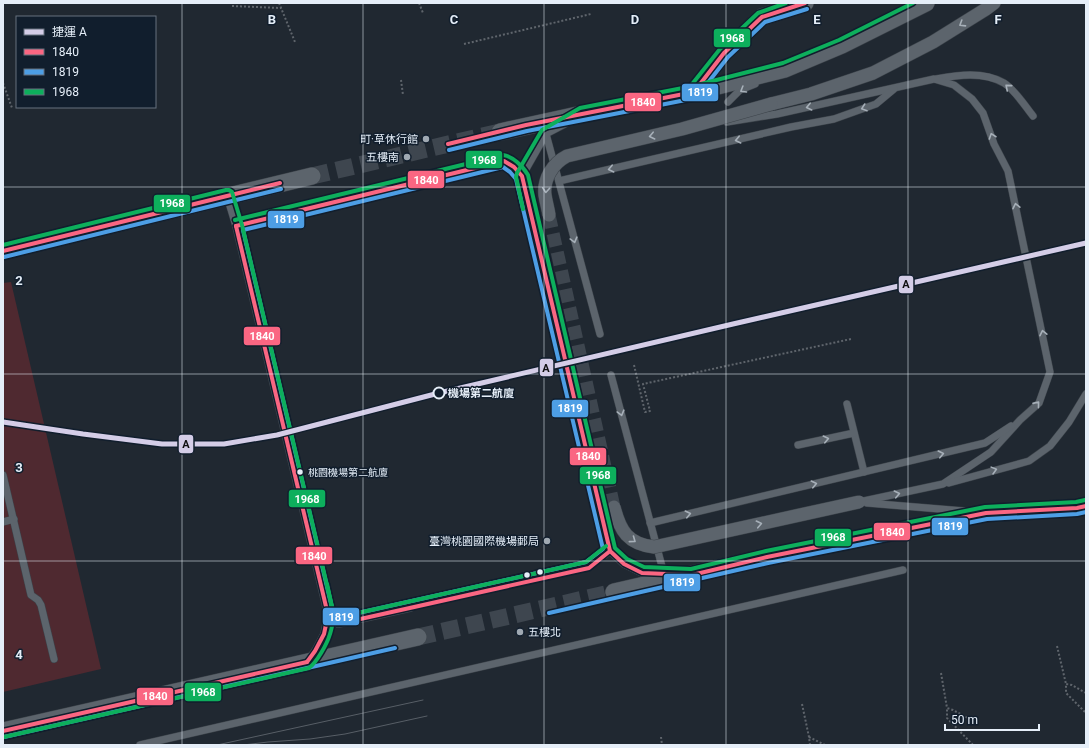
<svg xmlns="http://www.w3.org/2000/svg" width="1089" height="748" viewBox="0 0 1089 748" font-family="Roboto,'Noto Sans TC',sans-serif">
	<style>
		.green { fill: #4f2930 }
		.lines { fill: none; stroke-linecap: round; stroke-linejoin: round }
		.minor-tunnel { stroke: #3e464f; stroke-width: 13; stroke-dasharray: 13 6; stroke-linecap: butt }
		.tertiary-tunnel { stroke: #3e464f; stroke-width: 17; stroke-dasharray: 17 8; stroke-linecap: butt }
		.service-casing { stroke: #3d444b; stroke-width: 8 }
		.minor-casing { stroke: #3d444b; stroke-width: 14 }
		.tertiary-casing { stroke: #3d444b; stroke-width: 18 }
		.path { stroke: #5f656c; stroke-width: 2; stroke-dasharray: 2 2; stroke-linecap: butt }
		.service { stroke: #5c646c; stroke-width: 7 }
		.minor { stroke: #5c646c; stroke-width: 13 }
		.tertiary { stroke: #5c646c; stroke-width: 17 }
		.tram { stroke: #575e66; stroke-width: 1 }
		.minor-bridge-casing { stroke: #3d444b; stroke-width: 14; stroke-linecap: butt }
		.minor-bridge { stroke: #5c646c; stroke-width: 13 }
		.bus-1-casing { stroke: #111e2d; stroke-width: 7 }
		.bus-2-casing { stroke: #111e2d; stroke-width: 7 }
		.bus-3-casing { stroke: #111e2d; stroke-width: 7 }
		.bus-1 { stroke: #fa6682; stroke-width: 4 }
		.bus-2 { stroke: #4d9ee5; stroke-width: 4 }
		.bus-3 { stroke: #0daf5c; stroke-width: 4 }
		.metro-1-casing { stroke: #111e2d; stroke-width: 8 }
		.metro-1 { stroke: #d4cde7; stroke-width: 5 }
		.oneway { stroke: #a7b0b9 }
		.grid { fill: none; stroke: #e5eef8; stroke-width: 1; stroke-opacity: 0.55 }
		.poi-dot { fill: #a0a9b2; stroke: #111e2d; stroke-width: 1.5 }
		.stop-dot { fill: #111e2d; stroke: #e5eef8; stroke-width: 2 }
		.bus-dot { fill: #e5eef8; stroke: #111e2d; stroke-width: 1.5 }
		.labels { text-anchor: middle; stroke-width: 3; stroke-linejoin: round; paint-order: stroke }
		.bus-label { font-size: 10px; fill: #e5eef8; stroke: #111e2d; text-anchor: start }
		.poi-label { font-size: 11px; fill: #e5eef8; stroke: #111e2d; text-anchor: end }
		.stop-label { font-size: 11px; font-weight: bold; fill: #e5eef8; stroke: #111e2d; text-anchor: start }
		.grid-label { font-size: 13px; text-anchor: middle; font-weight: bold; fill: #e5eef8; stroke: #111e2d; stroke-width: 3; stroke-linejoin: round; paint-order: stroke }
		.line-badge { stroke: #111e2d; stroke-width: 1.5 }
		.badge-label { font-size: 11px; text-anchor: middle; font-weight: bold; fill: #fff }
		.pale-badge-label { font-size: 11px; text-anchor: middle; font-weight: bold; fill: #111 }
	</style>
	<rect width="100%" height="100%" fill="#202831"/>
	<polygon class="green" points="11,282 101,669 3,692 3,283"/>
	<g class="lines">
		<polyline class="minor-tunnel" points="549,215 614,507"/>
		<g class="tertiary-tunnel">
			<polyline points="312,176 500,132"/>
			<polyline points="418,637 614,592"/>
		</g>
		<defs>
			<g id="service">
				<path d="M936,79c22,-4 47,-8 68,4 11,7 21,23 29,33"/>
				<polyline points="728,102 740,90 755,84"/>
				<polyline points="727,122 777,114 934,79 954,85 972,99 983,113 994,144 1008,171 1050,372 1039,403 1020,420 991,452 943,484 859,502"/>
				<polyline points="546,134 600,334"/>
				<polyline points="507,163 516,169 522,176 546,134 565,124"/>
				<polyline points="559,181 791,127 834,119 876,104 894,89"/>
				<polyline points="227,196 236,226 328,615 324,634 315,651 309,659"/>
				<polyline points="236,226 320,206"/>
				<polyline points="611,375 664,574"/>
				<polyline points="847,404 864,472"/>
				<polyline points="798,445 854,433"/>
				<polyline points="3,475 31,595 38,600 41,605 54,659"/>
				<polyline points="949,483 1029,461 1050,446 1069,422 1086,394"/>
				<polyline points="867,503 964,511"/>
				<polyline points="3,522 14,519"/>
				<polyline points="650,523 985,443 1011,426"/>
				<polyline points="605,555 610,551 624,564 642,573 665,574"/>
				<polyline points="328,615 338,624 410,608"/>
				<polyline points="140,745 903,570"/>
			</g>
			<polyline id="minor" points="771,104 811,94 873,73 933,42 986,9 994,3"/>
			<g id="tertiary">
				<polyline points="694,92 724,53 762,17 805,3"/>
				<polyline points="500,132 582,114 694,92 785,69 842,45 926,3"/>
				<polyline points="3,251 312,176"/>
				<polyline points="614,592 767,557 986,513 1077,508 1086,506"/>
				<polyline points="3,731 418,637"/>
			</g>
		</defs>
		<use href="#service" class="service-casing"/>
		<use href="#minor" class="minor-casing"/>
		<use href="#tertiary" class="tertiary-casing"/>
		<g class="path">
			<polyline points="279,3 295,42"/>
			<polyline points="419,3 423,13"/>
			<polyline points="232,6 281,8"/>
			<polyline points="464,44 591,14"/>
			<polyline points="401,80 403,95"/>
			<polyline points="3,83 12,108"/>
			<polyline points="634,365 645,412 650,411 643,384 851,339"/>
			<polyline points="1057,646 1066,684"/>
			<polyline points="941,673 947,708"/>
			<polyline points="1086,693 1072,685 1066,684 1066,693 1086,713"/>
			<polyline points="802,704 809,737"/>
			<polyline points="661,737 662,745"/>
			<polyline points="810,745 809,737 825,745"/>
			<polyline points="973,745 947,718 947,708 953,710 977,723"/>
		</g>
		<use href="#service" class="service"/>
		<use href="#minor" class="minor"/>
		<use href="#tertiary" class="tertiary"/>
		<g class="tram">
			<polyline points="217,745 423,700"/>
			<polyline points="243,745 268,742 310,739 345,734 427,716"/>
		</g>
		<defs>
			<g id="minor-bridge">
				<path d="M549,215c-1,-7 -3,-13 -4,-20 -2,-16 8,-32 22,-39l115,-27 89,-25"/>
				<path d="M614,507c6,24 14,37 40,40l205,-45"/>
			</g>
		</defs>
		<use href="#minor-bridge" class="minor-bridge-casing"/>
		<use href="#minor-bridge" class="minor-bridge"/>
		<defs>
			<g id="bus-1">
				<polyline points="448,144 526,125 694,92 724,53 762,17 805,3"/>
				<polyline points="236,226 504,161 514,167 522,176 610,551 624,564 642,573 692,575 767,557 986,513 1077,508 1086,506"/>
				<polyline points="236,226 328,615 324,634 315,651 307,662"/>
				<polyline points="3,251 280,183"/>
				<polyline points="328,615 338,624 589,568 610,551"/>
				<polyline points="3,731 307,662"/>
			</g>
			<g id="bus-2">
				<polyline points="449,150 527,131 696,98 728,57 765,22 807,9"/>
				<polygon points="503,167 510,172 516,179 603,549 586,562 340,617 333,612 243,230"/>
				<polyline points="4,257 281,189"/>
				<polyline points="549,613 768,563 987,519 1077,514 1086,512"/>
				<polyline points="4,737 395,648"/>
			</g>
			<g id="bus-3">
				<polyline points="689,88 720,49 758,13 786,3"/>
				<polyline points="523,209 516,177 517,173 542,130 580,108 693,86 783,63 839,40 913,3"/>
				<path d="M235,220l268,-65c9,1 20,11 25,20l87,373 12,11 17,8 47,2 75,-18 219,-44 91,-5 9,-2"/>
				<path d="M3,245l223,-55h3l3,2 10,33 92,390c-1,6 -2,13 -4,19 -3,10 -13,28 -21,34l-305,69"/>
				<polyline points="327,584 333,612 340,617 586,562 606,546"/>
			</g>
		</defs>
		<use href="#bus-1" class="bus-1-casing"/>
		<use href="#bus-2" class="bus-2-casing"/>
		<use href="#bus-3" class="bus-3-casing"/>
		<use href="#bus-1" class="bus-1"/>
		<use href="#bus-2" class="bus-2"/>
		<use href="#bus-3" class="bus-3"/>
		<defs>
			<polyline id="metro-1" points="3,422 83,434 162,444 224,444 277,435 439,393 733,324 1086,243"/>
		</defs>
		<use href="#metro-1" class="metro-1-casing"/>
		<use href="#metro-1" class="metro-1"/>
	</g>
	<defs><path id="oneway-chevron" d="M-2-3.5L2.5 0L-2 3.5" fill="none" stroke-width="1.6" stroke-linecap="round" stroke-linejoin="round"/></defs>
	<g class="oneway">
		<use href="#oneway-chevron" transform="translate(962 24) rotate(148)"/>
		<use href="#oneway-chevron" transform="translate(1008 87) rotate(-140)"/>
		<use href="#oneway-chevron" transform="translate(743 90) rotate(149)"/>
		<use href="#oneway-chevron" transform="translate(809 107) rotate(167)"/>
		<use href="#oneway-chevron" transform="translate(864 108) rotate(161)"/>
		<use href="#oneway-chevron" transform="translate(652 136) rotate(167)"/>
		<use href="#oneway-chevron" transform="translate(992 136) rotate(-109)"/>
		<use href="#oneway-chevron" transform="translate(738 140) rotate(167)"/>
		<use href="#oneway-chevron" transform="translate(611 169) rotate(167)"/>
		<use href="#oneway-chevron" transform="translate(546 190) rotate(94)"/>
		<use href="#oneway-chevron" transform="translate(1016 206) rotate(-102)"/>
		<use href="#oneway-chevron" transform="translate(574 240) rotate(75)"/>
		<use href="#oneway-chevron" transform="translate(1043 333) rotate(-102)"/>
		<use href="#oneway-chevron" transform="translate(1037 404) rotate(-51)"/>
		<use href="#oneway-chevron" transform="translate(621 413) rotate(75)"/>
		<use href="#oneway-chevron" transform="translate(826 439) rotate(-13)"/>
		<use href="#oneway-chevron" transform="translate(941 454) rotate(-13)"/>
		<use href="#oneway-chevron" transform="translate(994 470) rotate(-15)"/>
		<use href="#oneway-chevron" transform="translate(814 484) rotate(-13)"/>
		<use href="#oneway-chevron" transform="translate(897 494) rotate(-12)"/>
		<use href="#oneway-chevron" transform="translate(688 514) rotate(-13)"/>
		<use href="#oneway-chevron" transform="translate(759 524) rotate(-12)"/>
		<use href="#oneway-chevron" transform="translate(633 540) rotate(36)"/>
	</g>
	<path class="grid" d="M182,3v742M363,3v742M544,3v742M726,3v742M908,3v742M3,187h1083M3,374h1083M3,561h1083"/>
	<g class="poi-dot">
		<circle cx="426" cy="139" r="4"/>
		<circle cx="407" cy="157" r="4"/>
		<circle cx="547" cy="541" r="4"/>
		<circle cx="520" cy="632" r="4"/>
	</g>
	<circle class="stop-dot" cx="439" cy="393" r="5.5"/>
	<g class="bus-dot">
		<circle cx="300" cy="472" r="3.5"/>
		<circle cx="540" cy="572" r="3.5"/>
		<circle cx="527" cy="575" r="3.5"/>
	</g>
	<g class="labels">
		<g class="bus-label">
			<text x="308" y="476">桃園機場第二航廈</text>
		</g>
		<g class="poi-label">
			<text x="418" y="143">町·草休行館</text>
			<text x="399" y="161">五樓南</text>
			<text x="539" y="545">臺灣桃園國際機場郵局</text>
			<text x="528" y="636" text-anchor="start">五樓北</text>
		</g>
		<g class="stop-label">
			<text x="448" y="397">機場第二航廈</text>
		</g>
	</g>
	<g class="grid-label">
		<text x="272" y="24">B</text>
		<text x="454" y="24">C</text>
		<text x="635" y="24">D</text>
		<text x="817" y="24">E</text>
		<text x="998" y="24">F</text>
		<text x="19" y="285">2</text>
		<text x="19" y="472">3</text>
		<text x="19" y="659">4</text>
	</g>
	<g class="line-badge">
		<rect x="713" y="28" width="38" height="20" rx="4" fill="#0daf5c"/>
		<rect x="681" y="83" width="38" height="19" rx="4" fill="#4d9ee5"/>
		<rect x="624" y="92" width="38" height="20" rx="4" fill="#fa6682"/>
		<rect x="465" y="150" width="38" height="19" rx="4" fill="#0daf5c"/>
		<rect x="407" y="170" width="38" height="19" rx="4" fill="#fa6682"/>
		<rect x="153" y="194" width="38" height="19" rx="4" fill="#0daf5c"/>
		<rect x="267" y="210" width="38" height="19" rx="4" fill="#4d9ee5"/>
		<rect x="898" y="275" width="16" height="19" rx="4" fill="#d4cde7"/>
		<rect x="243" y="326" width="38" height="20" rx="4" fill="#fa6682"/>
		<rect x="539" y="358" width="15" height="19" rx="4" fill="#d4cde7"/>
		<rect x="551" y="399" width="38" height="19" rx="4" fill="#4d9ee5"/>
		<rect x="178" y="434" width="16" height="20" rx="4" fill="#d4cde7"/>
		<rect x="569" y="447" width="38" height="19" rx="4" fill="#fa6682"/>
		<rect x="579" y="466" width="38" height="19" rx="4" fill="#0daf5c"/>
		<rect x="288" y="489" width="38" height="19" rx="4" fill="#0daf5c"/>
		<rect x="931" y="517" width="38" height="19" rx="4" fill="#4d9ee5"/>
		<rect x="873" y="522" width="38" height="19" rx="4" fill="#fa6682"/>
		<rect x="814" y="528" width="38" height="19" rx="4" fill="#0daf5c"/>
		<rect x="295" y="546" width="38" height="19" rx="4" fill="#fa6682"/>
		<rect x="663" y="573" width="38" height="19" rx="4" fill="#4d9ee5"/>
		<rect x="322" y="607" width="38" height="19" rx="4" fill="#4d9ee5"/>
		<rect x="184" y="682" width="38" height="20" rx="4" fill="#0daf5c"/>
		<rect x="136" y="687" width="38" height="19" rx="4" fill="#fa6682"/>
	</g>
	<g class="badge-label">
		<text x="732" y="42">1968</text>
		<text x="700" y="96">1819</text>
		<text x="643" y="106">1840</text>
		<text x="484" y="164">1968</text>
		<text x="426" y="184">1840</text>
		<text x="172" y="207">1968</text>
		<text x="286" y="223">1819</text>
		<text x="262" y="340">1840</text>
		<text x="570" y="412">1819</text>
		<text x="588" y="460">1840</text>
		<text x="598" y="479">1968</text>
		<text x="307" y="503">1968</text>
		<text x="950" y="530">1819</text>
		<text x="892" y="536">1840</text>
		<text x="833" y="541">1968</text>
		<text x="314" y="560">1840</text>
		<text x="682" y="586">1819</text>
		<text x="341" y="621">1819</text>
		<text x="203" y="696">1968</text>
		<text x="155" y="700">1840</text>
	</g>
	<g class="pale-badge-label">
		<text x="906" y="288">A</text>
		<text x="546" y="372">A</text>
		<text x="186" y="448">A</text>
	</g>
	<rect width="1089" height="748" fill="none" stroke="#e5eef8" stroke-width="8"/>
	<rect x="16" y="16" width="140" height="92" fill="#111e2d" stroke="#66717e"/>
	<rect x="24" y="29" width="20" height="6" fill="#d4cde7" stroke="#66717e"/>
	<text x="52" y="36" font-size="12" fill="#e5eef8">捷運 A</text>
	<rect x="24" y="49" width="20" height="6" fill="#fa6682" stroke="#66717e"/>
	<text x="52" y="56" font-size="12" fill="#e5eef8">1840</text>
	<rect x="24" y="69" width="20" height="6" fill="#4d9ee5" stroke="#66717e"/>
	<text x="52" y="76" font-size="12" fill="#e5eef8">1819</text>
	<rect x="24" y="89" width="20" height="6" fill="#0daf5c" stroke="#66717e"/>
	<text x="52" y="96" font-size="12" fill="#e5eef8">1968</text>
	<path d="M945 724v6h94v-6" fill="none" stroke="#e5eef8" stroke-width="2"/>
	<text x="951" y="724" font-size="12" fill="#e5eef8" stroke="#111e2d" stroke-width="3" paint-order="stroke">50 m</text>
</svg>
